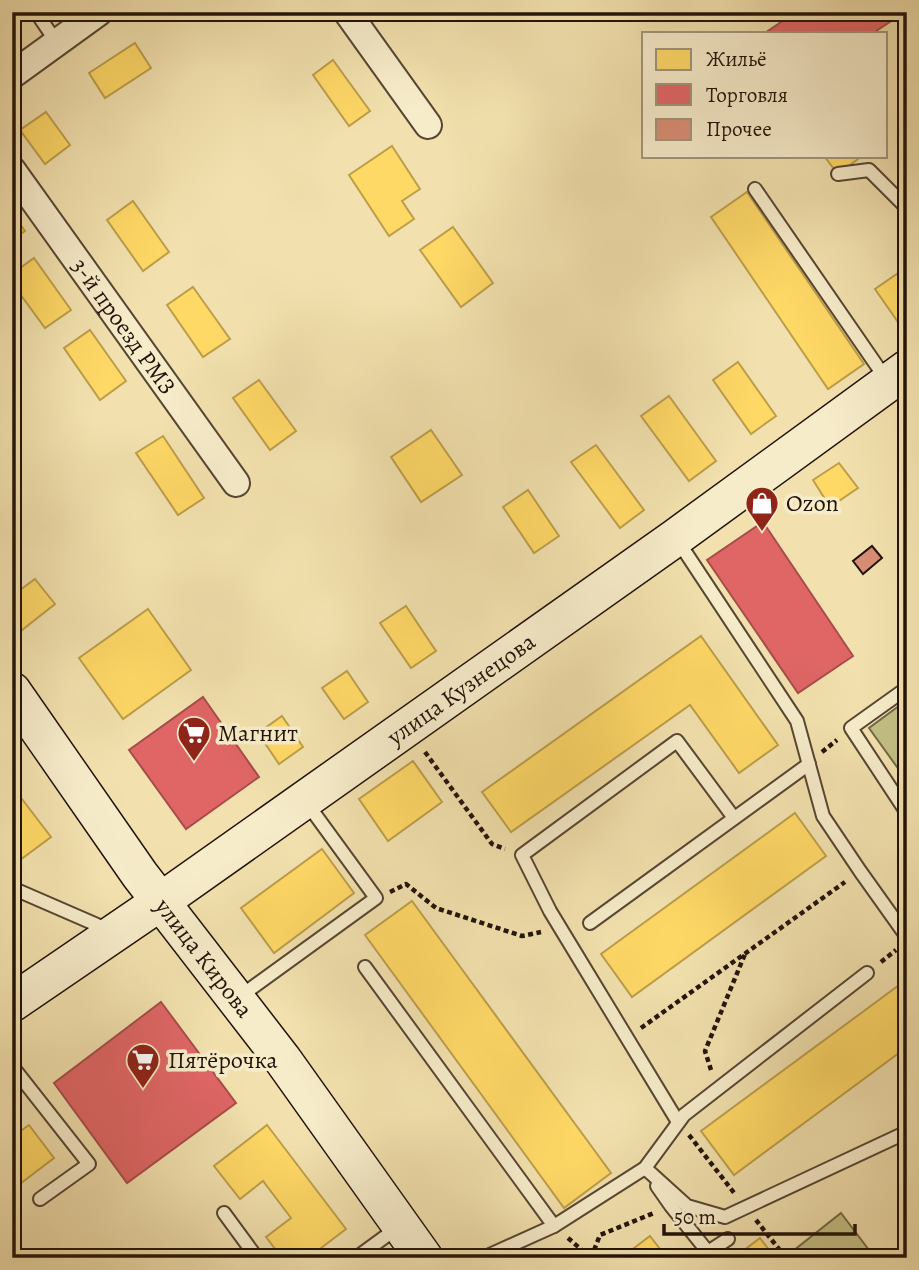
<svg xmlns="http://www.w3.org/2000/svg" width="919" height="1270" viewBox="0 0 919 1270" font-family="Alegreya,serif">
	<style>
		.green { fill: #c3c085; stroke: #726a47; stroke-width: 2 }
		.homes { fill: #ffd966; stroke: #bd9e4a; stroke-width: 2 }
		.shops { fill: #e06666; stroke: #a74d4a; stroke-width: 2 }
		.building { fill: #d98d73; stroke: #221309; stroke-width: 2 }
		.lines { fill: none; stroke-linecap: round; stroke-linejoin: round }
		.service-casing { stroke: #564632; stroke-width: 16 }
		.minor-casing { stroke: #564632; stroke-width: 30 }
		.secondary-casing { stroke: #221309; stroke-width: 40 }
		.path { stroke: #221309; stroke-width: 4.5; stroke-dasharray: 5 3.5; stroke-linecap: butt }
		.service { stroke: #f7ecca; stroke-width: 12 }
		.minor { stroke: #f7ecca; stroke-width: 26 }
		.secondary { stroke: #f7ecca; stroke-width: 37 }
		.labels { text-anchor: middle; stroke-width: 7; stroke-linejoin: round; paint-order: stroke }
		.street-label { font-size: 24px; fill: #221309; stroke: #f7ecca }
		.poi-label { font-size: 24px; fill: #221309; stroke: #f7ecca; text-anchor: start }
	</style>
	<rect width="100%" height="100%" fill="#f2e1ae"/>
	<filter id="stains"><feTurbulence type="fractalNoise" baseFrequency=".00286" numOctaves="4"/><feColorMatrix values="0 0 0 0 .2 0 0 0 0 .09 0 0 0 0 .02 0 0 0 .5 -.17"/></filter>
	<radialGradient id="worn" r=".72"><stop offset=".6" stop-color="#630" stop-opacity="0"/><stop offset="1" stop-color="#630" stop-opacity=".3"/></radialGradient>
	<g class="green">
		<polygon points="907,700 907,781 869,728"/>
		<polygon points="841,1213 875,1258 799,1258 793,1251"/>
	</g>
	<g class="homes">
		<polygon points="135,43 151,68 105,98 89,73"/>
		<polygon points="333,60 370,111 349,126 313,75"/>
		<polygon points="46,112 70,145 45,164 20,130"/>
		<polygon points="392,146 420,189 402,201 414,219 389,236 349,175"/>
		<polygon points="824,156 862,156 838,174"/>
		<polygon points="747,192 864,364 828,389 711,217"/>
		<polygon points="133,201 169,252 143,271 107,220"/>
		<polygon points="12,213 25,231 12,240"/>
		<polygon points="453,227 493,283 461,307 420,250"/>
		<polygon points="34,258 71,310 45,328 12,283 12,274"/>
		<polygon points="907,267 907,335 875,289"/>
		<polygon points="193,287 230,339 203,357 167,305"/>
		<polygon points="90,330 126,381 100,400 64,348"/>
		<polygon points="738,362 776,416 751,434 713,380"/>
		<polygon points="259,380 296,431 270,450 233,398"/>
		<polygon points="669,396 716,461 689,481 641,416"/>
		<polygon points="431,430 462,475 421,502 391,457"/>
		<polygon points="163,436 204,498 178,515 136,453"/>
		<polygon points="596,445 644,510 620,528 571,462"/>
		<polygon points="839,463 858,488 830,507 813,480"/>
		<polygon points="528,490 559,536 534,553 503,507"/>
		<polygon points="35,579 55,604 22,630 12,617 12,596"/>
		<polygon points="406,606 436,651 411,668 380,623"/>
		<polygon points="148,609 191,670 123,719 79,658"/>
		<polygon points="701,636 778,745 739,773 690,705 511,832 482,792"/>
		<polygon points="347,671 368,702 344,719 322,688"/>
		<polygon points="282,716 303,747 279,764 258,733"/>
		<polygon points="413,761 442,802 388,841 359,799"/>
		<polygon points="12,786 51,837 12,866"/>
		<polygon points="795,813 826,856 632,997 601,954"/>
		<polygon points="322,849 354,893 274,953 241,908"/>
		<polygon points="412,901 611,1173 564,1208 365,935"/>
		<polygon points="906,980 907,1047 734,1175 701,1131"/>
		<polygon points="29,1125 54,1158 12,1190 12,1137"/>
		<polygon points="267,1125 346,1229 308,1258 282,1258 266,1237 291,1218 263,1181 240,1199 214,1166"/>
		<polygon points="650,1236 667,1258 621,1258"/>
		<polygon points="760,1238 775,1258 734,1258"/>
	</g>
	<g class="shops">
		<polygon points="796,12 905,12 873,33 765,33"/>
		<polygon points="763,522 853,656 798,693 707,560"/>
		<polygon points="203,697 259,777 186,829 129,750"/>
		<polygon points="161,1002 236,1103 127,1183 54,1083"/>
	</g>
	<polygon class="building" points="872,546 882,558 863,574 853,561"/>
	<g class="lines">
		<defs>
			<g id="service">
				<polyline points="36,12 57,43"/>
				<polyline points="838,174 869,170 907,208"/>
				<polyline points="755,189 886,379"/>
				<polyline points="678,541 797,721 823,816 860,871 907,937"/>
				<polyline points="907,688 851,728 907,813"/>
				<polyline points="12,888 111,931"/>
				<polyline points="590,923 809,764"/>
				<polyline points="365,967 554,1226"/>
				<polyline points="238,998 376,898 306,802"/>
				<polyline points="12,1066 89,1164 40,1199"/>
				<polyline points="678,1122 550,911 522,855 677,741 734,818"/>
				<polyline points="645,1168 687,1206 725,1217 907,1132"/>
				<polyline points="657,1186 671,1206 708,1252 728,1239"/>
				<polyline points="224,1213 257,1258"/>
				<polyline points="356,1258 397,1228"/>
				<polyline points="483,1258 554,1226 645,1168 684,1115 867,973"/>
			</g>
			<g id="minor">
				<polyline points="347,12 428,125"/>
				<polyline points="12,75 99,12"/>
				<path id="s1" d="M12,170l224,313"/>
			</g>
			<g id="secondary">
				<path id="s2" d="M12,691l128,184 143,185 141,198"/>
				<path id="s3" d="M12,1003l148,-101 515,-364 232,-169"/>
			</g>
		</defs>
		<use href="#service" class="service-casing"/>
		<use href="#minor" class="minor-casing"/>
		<use href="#secondary" class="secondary-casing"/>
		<g class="path">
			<polyline points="425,752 492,844 505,849"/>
			<polyline points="822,752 837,740"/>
			<polyline points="390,892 406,884 436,908 522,936 541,932"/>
			<polyline points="881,962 896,950"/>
			<polyline points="641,1028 845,882"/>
			<polyline points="711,1070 705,1051 745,954"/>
			<polyline points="689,1135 735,1194"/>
			<polyline points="756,1220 786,1258"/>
			<polyline points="568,1238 591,1258"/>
			<polyline points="591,1258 600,1235 654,1213"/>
		</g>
		<use href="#service" class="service"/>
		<use href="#minor" class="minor"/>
		<use href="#secondary" class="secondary"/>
	</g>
	<defs>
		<symbol id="shop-pin" viewBox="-11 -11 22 30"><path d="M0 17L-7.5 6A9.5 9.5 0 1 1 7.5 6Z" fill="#8f2418" stroke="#f7ecca"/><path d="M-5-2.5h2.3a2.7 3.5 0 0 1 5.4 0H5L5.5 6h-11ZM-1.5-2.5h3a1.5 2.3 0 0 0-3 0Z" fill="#fff"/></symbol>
		<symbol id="supermarket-pin" viewBox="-11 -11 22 30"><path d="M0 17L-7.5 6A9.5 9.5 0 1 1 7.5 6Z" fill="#8f2418" stroke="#f7ecca"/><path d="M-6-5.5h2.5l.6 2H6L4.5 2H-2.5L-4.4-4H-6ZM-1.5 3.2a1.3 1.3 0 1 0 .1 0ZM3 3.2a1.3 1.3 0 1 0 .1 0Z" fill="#fff"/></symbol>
	</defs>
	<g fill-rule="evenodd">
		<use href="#shop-pin" x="743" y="484" width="38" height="52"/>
		<use href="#supermarket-pin" x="175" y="714" width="38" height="52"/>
		<use href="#supermarket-pin" x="124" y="1041" width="38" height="52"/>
	</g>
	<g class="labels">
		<g class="street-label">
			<text dy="8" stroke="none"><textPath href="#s1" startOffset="192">3-й проезд РМЗ</textPath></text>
			<text dy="8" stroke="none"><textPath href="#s3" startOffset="548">улица Кузнецова</textPath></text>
			<text dy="8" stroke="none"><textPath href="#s2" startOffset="329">улица Кирова</textPath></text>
		</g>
		<g class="poi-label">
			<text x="786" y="511">Ozon</text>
			<text x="218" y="741">Магнит</text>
			<text x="168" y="1068">Пятёрочка</text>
		</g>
	</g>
	<rect width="919" height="1270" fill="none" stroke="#f2e1ae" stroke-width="42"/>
	<rect x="14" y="14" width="891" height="1242" fill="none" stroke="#221309" stroke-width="3.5"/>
	<rect x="21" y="21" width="877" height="1228" fill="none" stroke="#221309" stroke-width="2"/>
	<rect x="642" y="32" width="245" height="126" fill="#f7ecca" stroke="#a2957d" stroke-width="2"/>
	<rect x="656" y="49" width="35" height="21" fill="#ffd966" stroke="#a2957d" stroke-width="2"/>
	<text x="706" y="66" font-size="21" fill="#221309">Жильё</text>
	<rect x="656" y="84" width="35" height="21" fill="#e06666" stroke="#a2957d" stroke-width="2"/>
	<text x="706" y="102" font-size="21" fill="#221309">Торговля</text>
	<rect x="656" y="119" width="35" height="21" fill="#d98d73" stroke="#a2957d" stroke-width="2"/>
	<text x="706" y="136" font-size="21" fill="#221309">Прочее</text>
	<path d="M664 1224v10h191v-10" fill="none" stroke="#221309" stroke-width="3.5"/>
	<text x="674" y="1224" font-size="21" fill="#221309" stroke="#f7ecca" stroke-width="5" paint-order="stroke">50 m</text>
	<rect width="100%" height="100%" filter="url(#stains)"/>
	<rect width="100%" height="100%" fill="url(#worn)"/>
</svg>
